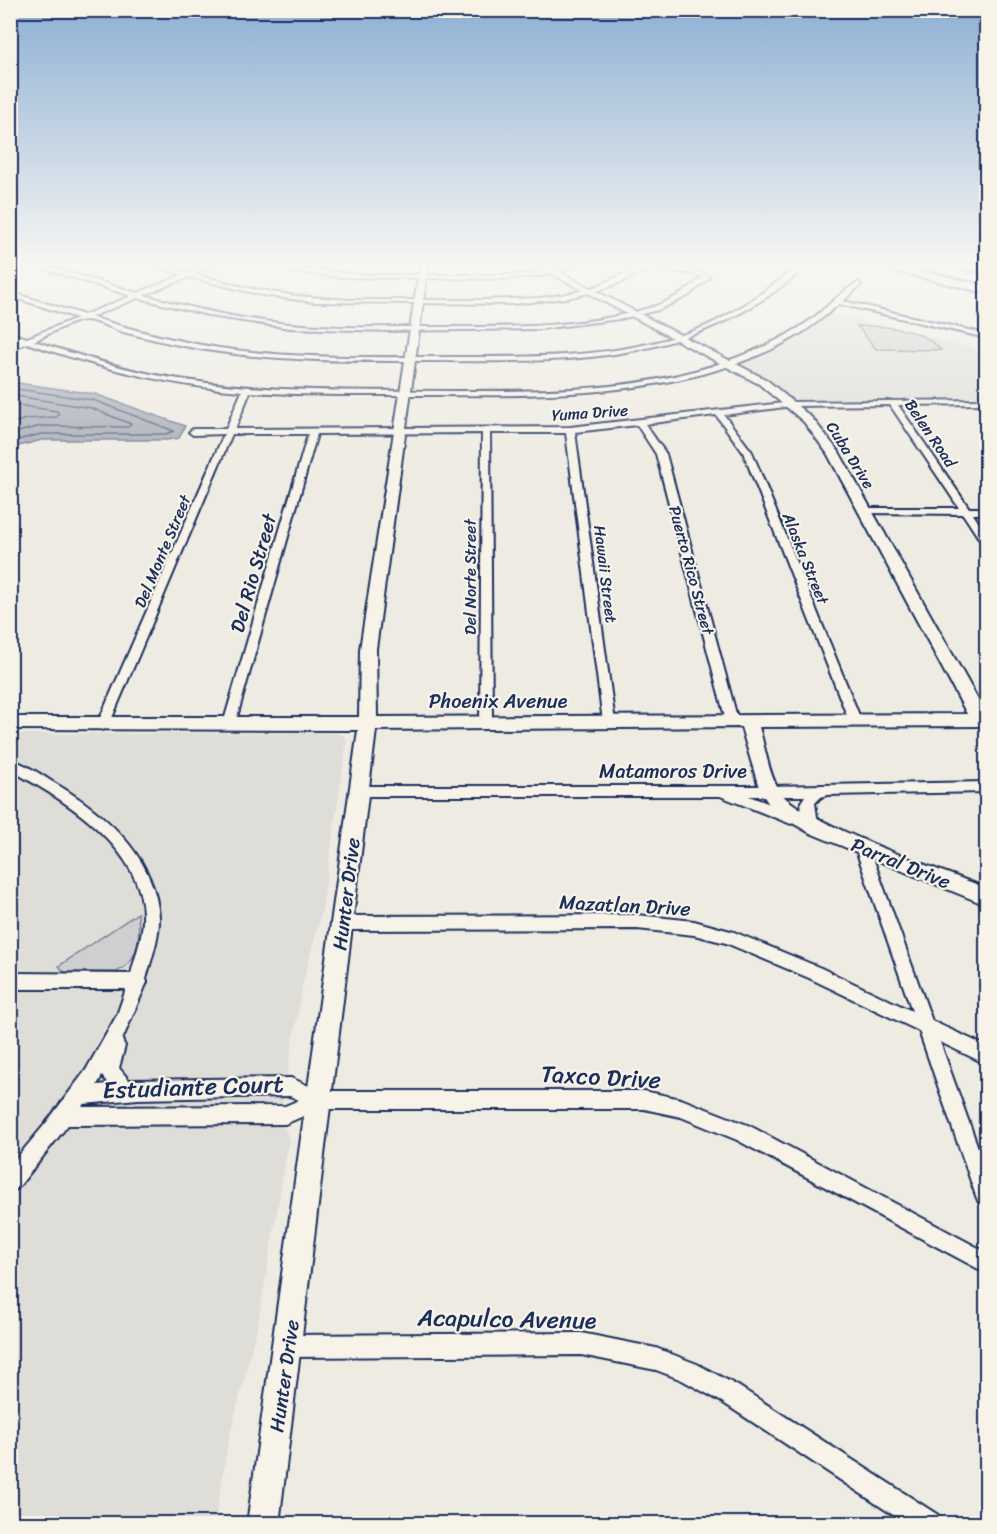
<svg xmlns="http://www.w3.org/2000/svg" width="997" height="1534" viewBox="0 0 997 1534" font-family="Sriracha,sans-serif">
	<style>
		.built { fill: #deddd8 }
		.green { fill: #cfcfcf; stroke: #757f96; stroke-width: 1.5 }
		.water { fill: #a6abb5; stroke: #6e7992; stroke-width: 1.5 }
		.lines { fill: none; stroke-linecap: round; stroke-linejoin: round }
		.shore { stroke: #536181; stroke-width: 1.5 }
		.street-casing { stroke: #1b2f5e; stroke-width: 4 }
		.secondary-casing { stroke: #1b2f5e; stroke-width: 4 }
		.highway-casing { stroke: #1b2f5e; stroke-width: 4 }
		.street { fill: #f7f3e8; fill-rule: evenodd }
		.secondary { fill: #f7f3e8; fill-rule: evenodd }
		.highway { fill: #f7f3e8; fill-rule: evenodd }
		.labels { text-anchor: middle; stroke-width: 4.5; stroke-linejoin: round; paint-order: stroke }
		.far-street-label { font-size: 16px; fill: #1b2f5e; stroke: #f7f3e8 }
		.street-label { font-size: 20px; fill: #1b2f5e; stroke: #f7f3e8 }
		.near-street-label { font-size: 24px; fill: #1b2f5e; stroke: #f7f3e8 }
	</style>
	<rect width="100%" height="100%" fill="#eeebe2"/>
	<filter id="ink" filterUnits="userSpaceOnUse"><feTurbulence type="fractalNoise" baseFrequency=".0167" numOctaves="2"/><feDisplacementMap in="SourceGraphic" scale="12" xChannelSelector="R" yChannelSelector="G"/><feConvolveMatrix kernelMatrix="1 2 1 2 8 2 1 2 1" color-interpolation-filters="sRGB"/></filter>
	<g filter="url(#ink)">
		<g class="built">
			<polygon points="830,313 973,348 986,358 986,400 797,400 735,364 797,337"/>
			<polygon points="335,733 343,735 347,740 322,910 303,982 279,1123 285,1129 289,1140 258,1323 228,1443 215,1523 11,1523 10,734"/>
		</g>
		<g class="green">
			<path d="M857,326c29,0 64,1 84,24l-65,-1z"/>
			<path d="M138,913c2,23 2,49 -22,59h-52l-5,-6z"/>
		</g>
		<polygon class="water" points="11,382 95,394 185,426 179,438 167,440 42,440 11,448"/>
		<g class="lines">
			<g class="shore">
				<polyline points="10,388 93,400 174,431 166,434 41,434 10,442"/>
				<polyline points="10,395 91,408 131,424 128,427 41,426 10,434"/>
				<polyline points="10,404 57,411 59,414 56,417 26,419 10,424"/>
			</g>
			<defs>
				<g id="street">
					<path d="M33,265h11l93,28 45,-18 -31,-10c12,0 22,5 34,7 9,1 19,-7 29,-7l-20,9 53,14 49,8 55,4h132l57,-2 27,-4 25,-6 48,-21 -4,-2 61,5 13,7 -22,19 -30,14 -38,9 -80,10 -152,2 -98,-3 -74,-11 -78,-19 -47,19c42,13 84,24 128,31 76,11 154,9 231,9 83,0 172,2 251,-29 36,-15 68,-40 99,-63h8c-115,102 -236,97 -380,96 -69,0 -139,1 -208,-9 -32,-4 -65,-12 -97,-20 -9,-3 -30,-13 -39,-12 -9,0 -40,16 -50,21 40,13 81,26 122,34 98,19 199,15 298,16 89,0 185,1 270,-29 32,-11 62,-24 89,-44 15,-11 29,-28 46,-36l2,3 -18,16 143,33v4l-147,-34c-17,15 -35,29 -55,39 -101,54 -237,53 -348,52 -62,0 -124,1 -186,-3l-15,37 335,-2 222,-25 194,-2v4l-88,1 71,103h17v6h-13l13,20v10l-4,-1 -19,-29 -99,-1 -2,-2 5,-3h92l-69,-103 -98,1 -68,9 28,37 109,268 -1,3h-10l-107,-271 -27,-37 -71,9 21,30 72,267 -6,5 -6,-5 -70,-267 -19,-29 -62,7 40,290 -6,5 -6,-5 -37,-289h-76l2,289 -6,5 -6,-5 2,-289 -165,1 -82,290 -6,5 -6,-5 85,-290h-76l-123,291 -6,5 -6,-5 127,-291 -31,1 -4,-3 4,-3h33l16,-38c-74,-5 -144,-24 -215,-48l-17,7v-5l10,-4 -10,-3v-5l17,5 50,-20 -67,-22v-4l74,23 47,-19zM648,268l47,6 8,3c-16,13 -31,24 -51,30 -69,22 -148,20 -220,20 -56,0 -113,2 -168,-6 -41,-5 -80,-15 -120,-26l45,-18 73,18 52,7 198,2 55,-6 30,-7 27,-10z"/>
					<polygon points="271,265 363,275 498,275 528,274 564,265 574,265 542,276 498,279 341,277 296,272"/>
					<path d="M10,759c15,5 29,14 41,22 50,29 103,72 108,135 1,20 -8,44 -13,63l1,3 -25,58 3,6 -6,22 10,12 162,-2 29,13h324l37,8 69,27 236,126v21l-249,-133 -56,-23 -37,-8h-324l-35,15 -217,1 -51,64 -7,2v-25l36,-43 40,-53 31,-55 9,-26h-116v-16l121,1c4,-17 11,-35 12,-53 4,-71 -79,-122 -133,-151zM102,1076l7,8 -12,1zM290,1096l9,4 -14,6 -203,1 2,-3 54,-5z"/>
					<path d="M986,782v10l-159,3 -6,2 -6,6 2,14 7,11 -2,4c-17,5 -20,-18 -21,-30l4,-6h-56l47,18 2,4 -2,4 -5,2 -71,-28h-360l-5,-1 -2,-4 2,-4 5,-1h409z"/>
					<polygon points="862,841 867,843 869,847 932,1021 986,1046 986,1064 940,1042 986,1170 986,1206 979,1203 976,1196 919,1031 809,978 726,943 694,935 637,929 342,930 336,928 334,923 336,918 342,916 637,915 694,921 734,932 821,968 912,1011 855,847 857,843"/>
					<polygon points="581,1333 656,1348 697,1364 738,1386 938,1515 941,1524 907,1524 722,1402 682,1380 656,1370 581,1355 288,1357 280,1354 277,1346 280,1338 288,1335"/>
				</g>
				<g id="secondary">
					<path d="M420,265h8l-52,384 1,68 590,-3 -140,-261 -23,-31 -45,-38 -224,-119h11l221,115 45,38 27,34 147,262v12l-227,1c6,20 9,44 19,62 16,31 169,83 208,99v17l-176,-72 -35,-20 -15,-22 -19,-64 -365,3 -97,794h-32l111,-794 -348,-1v-12h349l1,-68z"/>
					<polygon points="869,265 886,265 986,287 986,293"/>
					<polygon points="968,265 986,266 986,270 969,267"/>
				</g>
				<g id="highway">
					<polygon points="878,265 899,265 986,286 986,292"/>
					<polygon points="950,265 986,268 986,274"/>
				</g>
			</defs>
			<use href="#street" class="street-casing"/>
			<use href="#secondary" class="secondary-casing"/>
			<use href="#highway" class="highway-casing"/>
			<use href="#street" class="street"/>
			<use href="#secondary" class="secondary"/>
			<use href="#highway" class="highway"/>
		</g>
	</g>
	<linearGradient id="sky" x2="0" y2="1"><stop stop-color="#8db0d4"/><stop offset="0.55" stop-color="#f7f6f2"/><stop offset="1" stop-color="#f7f6f2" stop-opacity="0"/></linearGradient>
	<rect width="997" height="480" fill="url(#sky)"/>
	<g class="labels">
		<g class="far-street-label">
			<text transform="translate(590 412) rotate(-4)" y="6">Yuma Drive</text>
			<text transform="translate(931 433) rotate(56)" y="6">Belen Road</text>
			<text transform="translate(851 455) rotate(58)" y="6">Cuba Drive</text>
			<text transform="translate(162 551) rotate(-67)" y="6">Del Monte Street</text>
			<text transform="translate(806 558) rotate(68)" y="6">Alaska Street</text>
			<text transform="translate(692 570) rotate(75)" y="6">Puerto Rico Street</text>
			<text transform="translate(606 574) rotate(83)" y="6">Hawaii Street</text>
			<text transform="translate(470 577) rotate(-90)" y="6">Del Norte Street</text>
		</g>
		<g class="street-label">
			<text transform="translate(253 573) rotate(-74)" y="7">Del Rio Street</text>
			<text x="498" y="708">Phoenix Avenue</text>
			<text x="673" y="778">Matamoros Drive</text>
			<text transform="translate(901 863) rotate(22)" y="7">Parral Drive</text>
			<text transform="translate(346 894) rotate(-83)" y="7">Hunter Drive</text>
			<text transform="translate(625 905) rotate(3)" y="7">Mazatlan Drive</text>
			<text transform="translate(284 1376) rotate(-82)" y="7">Hunter Drive</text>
		</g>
		<g class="near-street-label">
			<text transform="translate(601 1077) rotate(3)" y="8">Taxco Drive</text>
			<text transform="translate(193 1087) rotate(-2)" y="8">Estudiante Court</text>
			<text transform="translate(507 1319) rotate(1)" y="8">Acapulco Avenue</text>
		</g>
	</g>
	<rect width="997" height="1534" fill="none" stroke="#f7f3e8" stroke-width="36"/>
	<rect x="18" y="18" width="961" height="1498" fill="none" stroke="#1b2f5e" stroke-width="2" filter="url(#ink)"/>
</svg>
